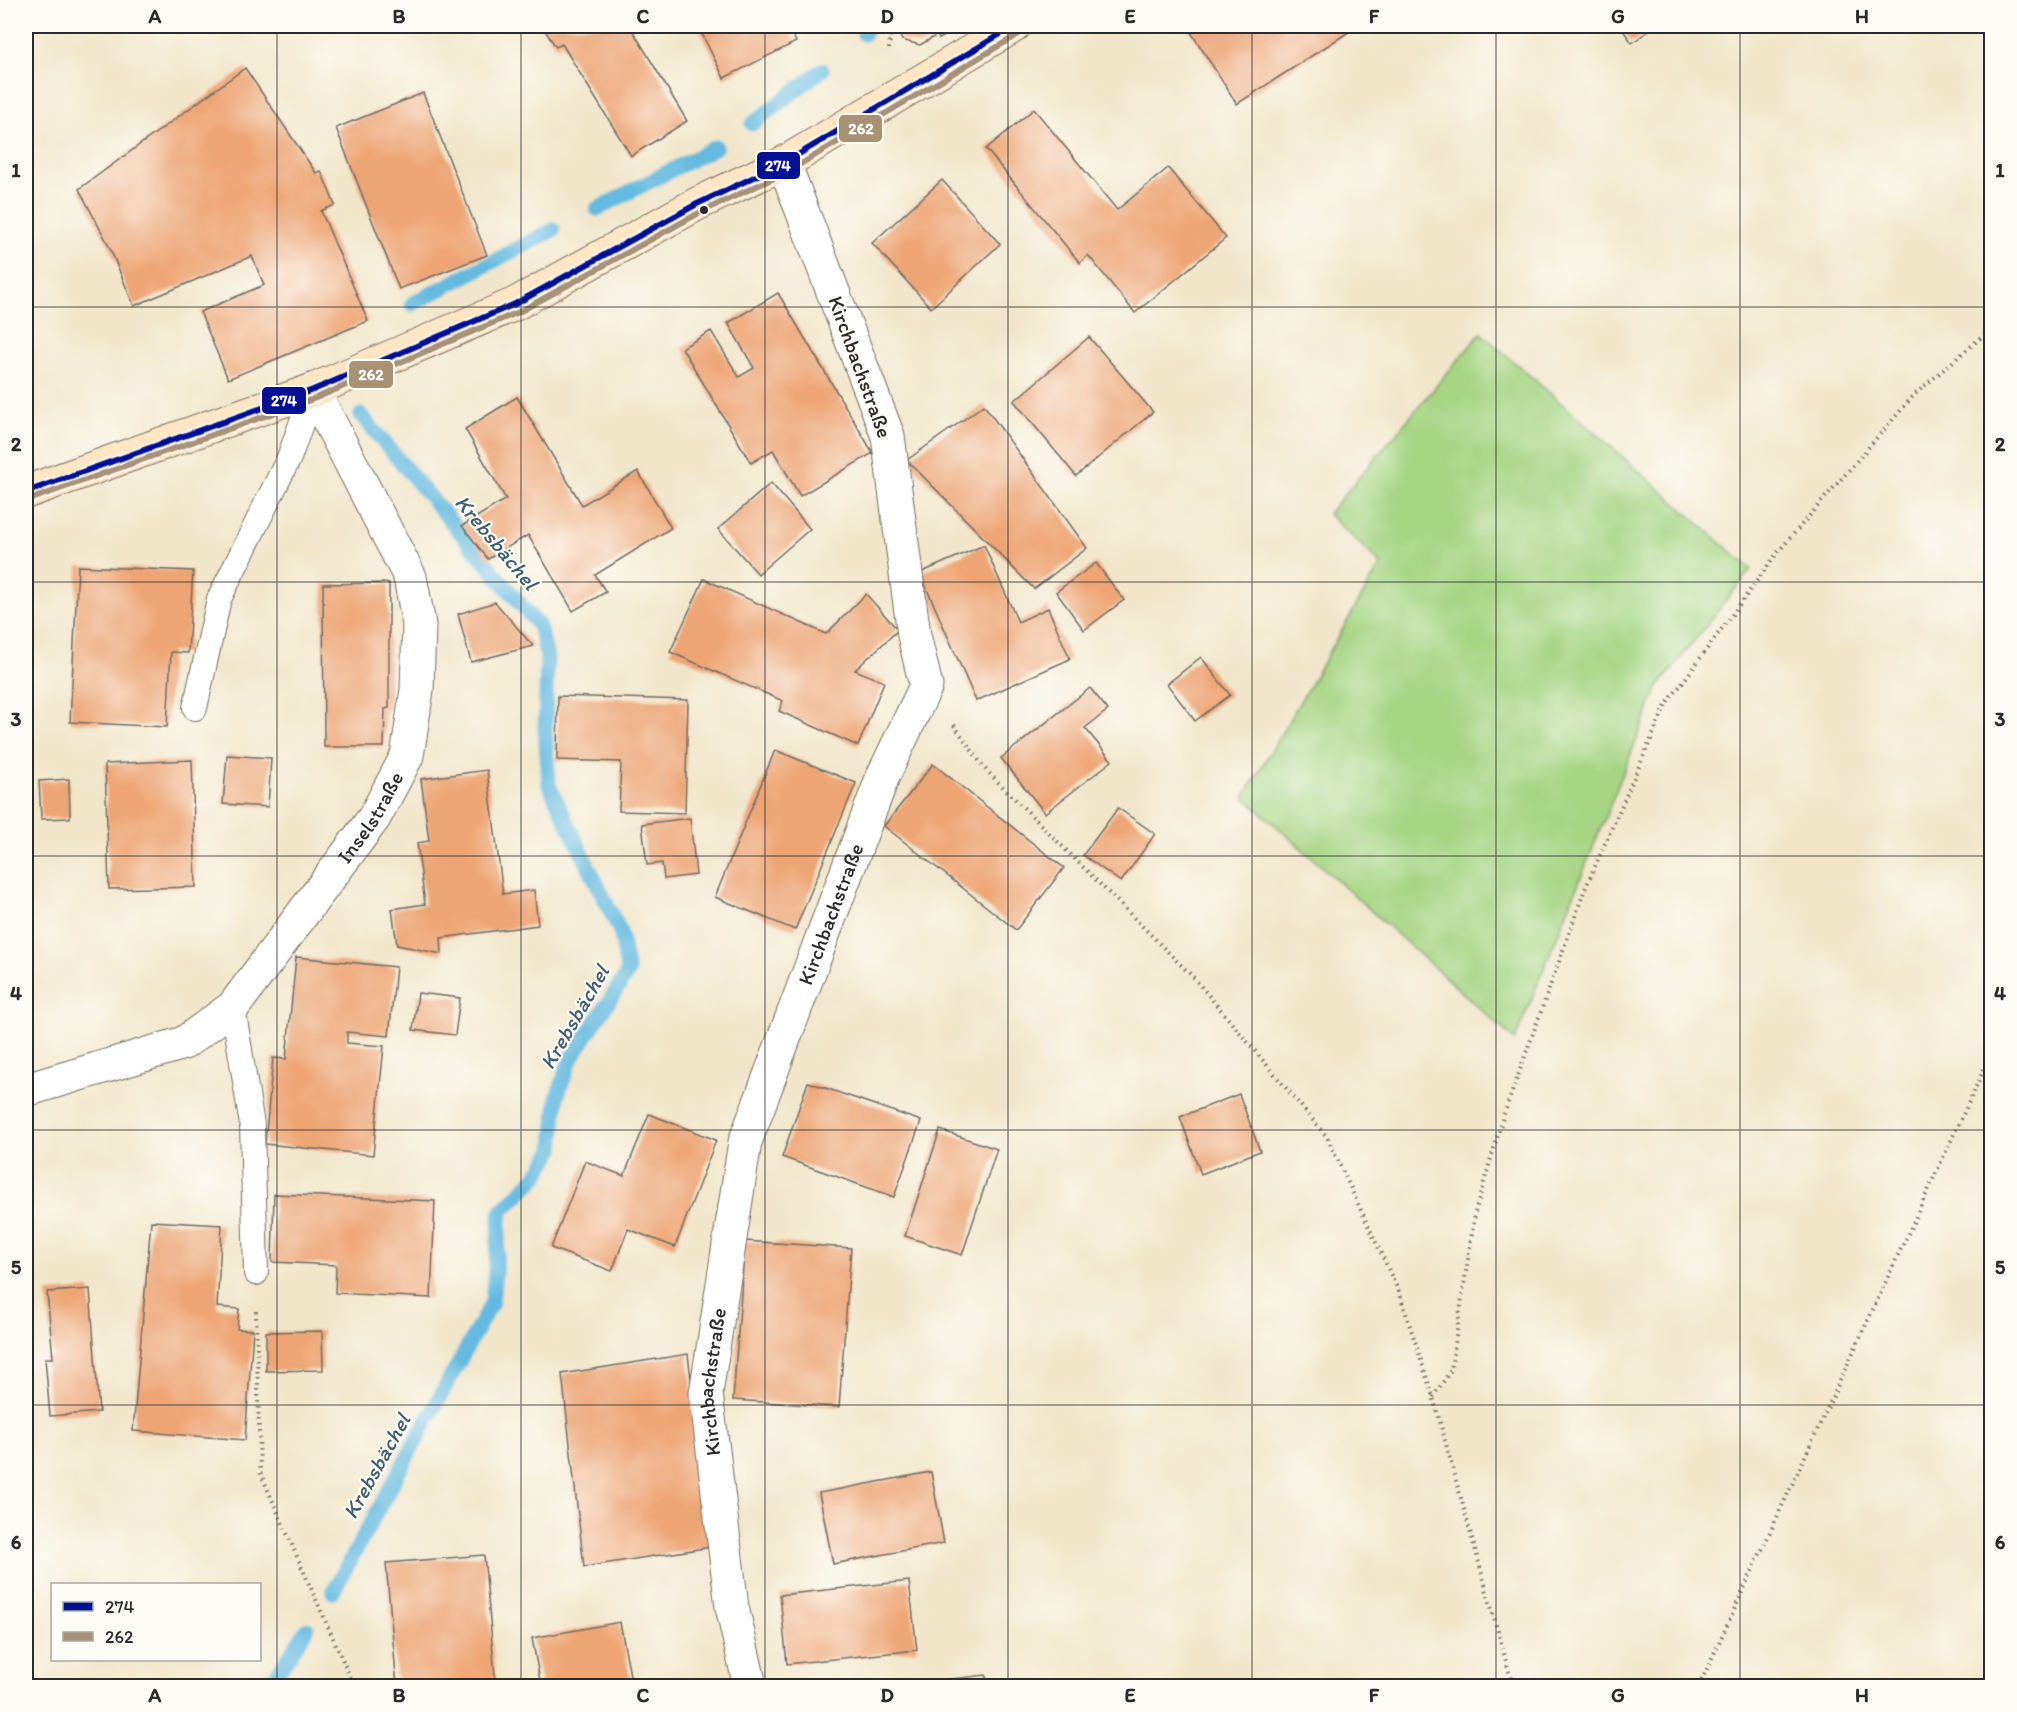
<svg xmlns="http://www.w3.org/2000/svg" width="2017" height="1712" viewBox="0 0 2017 1712" font-family="Itim,sans-serif">
	<style>
		.green { fill: #a6d482; stroke: #688056; stroke-width: 1.5 }
		.lines { fill: none; stroke-linecap: round; stroke-linejoin: round }
		.stream { stroke: #63b9e0; stroke-width: 15 }
		.building { fill: #eda574 }
		.service-casing { stroke: #706c63; stroke-width: 26 }
		.minor-casing { stroke: #706c63; stroke-width: 35 }
		.secondary-casing { stroke: #706c63; stroke-width: 35 }
		.path { stroke: #706c63; stroke-width: 4; stroke-dasharray: 1.5 4.5; stroke-linecap: butt }
		.service { stroke: #fff; stroke-width: 24 }
		.minor { stroke: #fff; stroke-width: 33 }
		.secondary { stroke: #fce6c4; stroke-width: 33 }
		.bus-1-casing { stroke: #fdfcf7; stroke-width: 10 }
		.bus-2-casing { stroke: #fdfcf7; stroke-width: 10 }
		.bus-1 { stroke: #051194; stroke-width: 6 }
		.bus-2 { stroke: #a89274; stroke-width: 6 }
		.grid { fill: none; stroke: #2b2b2b; stroke-width: 1.5; stroke-opacity: 0.55 }
		.bus-dot { fill: #2b2b2b; stroke: #fdfcf7; stroke-width: 2 }
		.labels { text-anchor: middle; stroke-width: 4.5; stroke-linejoin: round; paint-order: stroke }
		.street-label { font-size: 21px; fill: #2b2b2b; stroke: #fdfcf7 }
		.water-label { font-size: 22px; font-style: italic; fill: #3f5d6a; stroke: #fdfcf7 }
		.line-badge { stroke: #fdfcf7; stroke-width: 2 }
		.badge-label { font-size: 16px; text-anchor: middle; font-weight: bold; fill: #fff }
		.neatline { fill: none; stroke: #2b2b2b; stroke-width: 2 }
		.grid-label { font-size: 20px; text-anchor: middle; font-weight: bold; fill: #2b2b2b }
	</style>
	<rect width="100%" height="100%" fill="#fdfcf7"/>
	<filter id="ink" filterUnits="userSpaceOnUse"><feTurbulence type="fractalNoise" baseFrequency=".0167" numOctaves="2"/><feDisplacementMap in="SourceGraphic" scale="12" xChannelSelector="R" yChannelSelector="G"/><feConvolveMatrix kernelMatrix="1 2 1 2 8 2 1 2 1" color-interpolation-filters="sRGB"/></filter>
	<filter id="wash" filterUnits="userSpaceOnUse"><feTurbulence type="fractalNoise" baseFrequency=".008" numOctaves="4" result="noise"/><feDisplacementMap in="SourceGraphic" scale="24" xChannelSelector="R" yChannelSelector="G"/><feGaussianBlur stdDeviation="1.35" result="paint"/><feColorMatrix in="noise" values="0 0 0 0 0 0 0 0 0 0 0 0 0 0 0 0 0 1.4 0 .05"/><feComposite in="paint" operator="in"/></filter>
	<g filter="url(#wash)">
		<rect width="100%" height="100%" fill="#f1e6ca"/>
		<polygon class="green" points="1481,333 1751,569 1658,687 1515,1040 1244,797 1381,564 1328,514"/>
		<g class="lines">
			<g class="stream">
				<polyline points="864,34 868,26"/>
				<polyline points="752,124 822,70"/>
				<polyline points="597,209 716,147"/>
				<polyline points="412,304 553,230"/>
				<polyline points="333,1592 492,1302 501,1212 536,1177 553,1150 557,1097 570,1061 628,972 620,931 549,785 545,730 547,657 539,626 361,415"/>
				<polyline points="269,1686 307,1629"/>
			</g>
		</g>
		<g id="blocks">
			<g class="building">
				<polygon points="542,26 630,26 687,121 631,156 562,44 556,47"/>
				<polygon points="698,26 788,26 796,42 724,78"/>
				<polygon points="895,26 965,26 939,39 937,35 920,45 902,40"/>
				<polygon points="1187,26 1358,26 1237,104"/>
				<polygon points="1620,26 1655,26 1632,43"/>
				<polygon points="245,68 316,173 321,171 335,205 321,211 368,321 228,379 200,312 264,285 252,256 134,306 109,246 79,189"/>
				<polygon points="423,93 487,255 399,289 336,128"/>
				<polygon points="1034,109 1117,210 1168,168 1226,238 1135,313 1088,255 1080,263 986,149"/>
				<polygon points="942,180 1000,244 931,308 872,243"/>
				<polygon points="778,293 873,453 800,496 773,450 751,463 682,348 711,331 739,377 754,368 728,323"/>
				<polygon points="1089,337 1153,412 1076,476 1014,401"/>
				<polygon points="517,397 582,505 638,471 671,528 595,575 606,592 573,611 528,535 488,559 462,526 506,499 465,429"/>
				<polygon points="984,405 1087,548 1034,589 907,460"/>
				<polygon points="771,483 810,529 758,574 718,529"/>
				<polygon points="984,545 1018,622 1048,608 1070,659 976,701 920,573"/>
				<polygon points="1096,563 1124,600 1084,630 1056,592"/>
				<polygon points="78,566 193,571 188,653 171,652 167,727 70,722"/>
				<polygon points="704,579 826,634 866,594 898,630 855,670 884,682 858,746 779,711 783,701 670,652"/>
				<polygon points="389,583 389,708 385,709 384,747 324,747 323,584"/>
				<polygon points="495,602 533,646 471,662 458,614"/>
				<polygon points="1201,657 1230,695 1195,721 1167,684"/>
				<polygon points="1090,688 1108,710 1085,728 1112,761 1045,813 1001,758"/>
				<polygon points="558,696 688,700 685,813 619,811 621,762 557,760"/>
				<polygon points="775,750 856,783 795,930 715,897"/>
				<polygon points="227,755 271,758 268,807 223,804"/>
				<polygon points="192,760 196,887 109,889 105,764"/>
				<polygon points="933,764 1064,868 1016,930 884,826"/>
				<polygon points="487,770 503,894 534,890 538,925 441,938 442,954 397,945 392,909 425,904 417,843 429,841 421,779"/>
				<polygon points="69,779 70,818 41,819 39,781"/>
				<polygon points="1118,808 1155,834 1121,882 1083,855"/>
				<polygon points="690,818 696,875 664,879 662,863 647,865 642,824"/>
				<polygon points="296,957 396,967 389,1036 347,1032 347,1043 384,1046 373,1155 265,1144 273,1058 286,1059"/>
				<polygon points="418,993 460,998 455,1035 413,1030"/>
				<polygon points="808,1082 921,1121 894,1197 782,1157"/>
				<polygon points="1239,1094 1260,1151 1201,1174 1180,1117"/>
				<polygon points="649,1114 716,1140 675,1247 628,1229 612,1271 551,1248 585,1161 624,1176"/>
				<polygon points="940,1130 997,1149 962,1255 905,1236"/>
				<polygon points="274,1194 435,1201 431,1298 335,1293 336,1265 272,1262"/>
				<polygon points="151,1221 222,1225 217,1307 239,1309 237,1329 253,1330 245,1440 133,1431"/>
				<polygon points="745,1241 851,1248 839,1407 733,1400"/>
				<polygon points="90,1289 99,1412 50,1416 45,1358 53,1358 47,1292"/>
				<polygon points="322,1331 323,1370 266,1371 266,1332"/>
				<polygon points="688,1354 711,1547 584,1567 562,1374"/>
				<polygon points="931,1472 944,1543 833,1564 819,1493"/>
				<polygon points="484,1555 496,1686 397,1686 386,1563"/>
				<polygon points="909,1581 917,1650 787,1664 780,1595"/>
				<polygon points="620,1622 632,1686 541,1686 532,1638"/>
				<polygon points="986,1675 987,1686 900,1686 900,1685"/>
			</g>
		</g>
	</g>
	<g filter="url(#ink)">
		<use href="#blocks" fill-opacity="0" stroke="#706c63" stroke-width="1.5"/>
		<g class="lines">
			<defs>
				<g id="service">
					<polyline points="195,708 219,599 289,458 313,390"/>
					<polyline points="233,1007 252,1125 256,1273"/>
				</g>
				<g id="minor">
					<path id="s1" d="M26,1090l158,-47 49,-36 141,-189 33,-62 10,-66 2,-65 -9,-48 -97,-187"/>
					<path id="s2" d="M750,1686l-18,-79 -26,-214 39,-251 138,-366 43,-90 -12,-51 -26,-199 -104,-273"/>
				</g>
				<polyline id="secondary" points="26,492 313,390 515,304 697,204 784,163 1014,26"/>
			</defs>
			<use href="#service" class="service-casing"/>
			<use href="#minor" class="minor-casing"/>
			<use href="#secondary" class="secondary-casing"/>
			<g class="path">
				<polyline points="889,49 891,26"/>
				<polyline points="954,725 985,769 1194,978 1327,1137 1399,1292 1433,1397 1513,1686"/>
				<polyline points="256,1311 260,1472 354,1686"/>
				<polyline points="1433,1397 1451,1370 1475,1213 1503,1117 1585,889 1666,705 1778,552 1914,395 1992,328"/>
				<polyline points="1699,1686 1992,1052"/>
			</g>
			<use href="#service" class="service"/>
			<use href="#minor" class="minor"/>
			<use href="#secondary" class="secondary"/>
			<defs>
				<polyline id="bus-1" points="26,492 313,390 515,304 697,204 784,163 1014,26"/>
				<polyline id="bus-2" points="29,500 316,398 519,312 701,212 789,171 1019,34"/>
			</defs>
			<use href="#bus-1" class="bus-1-casing"/>
			<use href="#bus-2" class="bus-2-casing"/>
			<use href="#bus-1" class="bus-1"/>
			<use href="#bus-2" class="bus-2"/>
		</g>
	</g>
	<path class="grid" d="M277,26v1660M521,26v1660M765,26v1660M1008,26v1660M1252,26v1660M1496,26v1660M1740,26v1660M26,307h1966M26,582h1966M26,856h1966M26,1130h1966M26,1405h1966"/>
	<circle class="bus-dot" cx="704" cy="210" r="5"/>
	<g class="labels">
		<g class="street-label">
			<text transform="translate(860 367) rotate(70)" y="7">Kirchbachstraße</text>
			<text dy="7" stroke="none"><textPath href="#s1" startOffset="460">Inselstraße</textPath></text>
			<text dy="7" stroke="none"><textPath href="#s2" startOffset="794">Kirchbachstraße</textPath></text>
			<text dy="7" stroke="none"><textPath href="#s2" startOffset="308">Kirchbachstraße</textPath></text>
		</g>
		<g class="water-label">
			<text transform="translate(497 542) rotate(50)" y="8">Krebsbächel</text>
			<text transform="translate(574 1017) rotate(-60)" y="8">Krebsbächel</text>
			<text transform="translate(376 1466) rotate(-61)" y="8">Krebsbächel</text>
		</g>
	</g>
	<g class="line-badge">
		<rect x="838" y="114" width="45" height="29" rx="6" fill="#a89274"/>
		<rect x="756" y="151" width="45" height="29" rx="6" fill="#051194"/>
		<rect x="348" y="360" width="46" height="29" rx="6" fill="#a89274"/>
		<rect x="261" y="386" width="46" height="29" rx="6" fill="#051194"/>
	</g>
	<g class="badge-label">
		<text x="861" y="134">262</text>
		<text x="778" y="171">274</text>
		<text x="371" y="380">262</text>
		<text x="284" y="406">274</text>
	</g>
	<rect width="2017" height="1712" fill="none" stroke="#fdfcf7" stroke-width="66"/>
	<rect x="51" y="1583" width="210" height="78" fill="#fdfcf7" stroke="#a9a8a5" stroke-width="1.5"/>
	<rect x="63" y="1602" width="30" height="9" fill="#051194" stroke="#a9a8a5" stroke-width="1.5"/>
	<text x="105" y="1613" font-size="18" fill="#2b2b2b">274</text>
	<rect x="63" y="1632" width="30" height="9" fill="#a89274" stroke="#a9a8a5" stroke-width="1.5"/>
	<text x="105" y="1643" font-size="18" fill="#2b2b2b">262</text>
	<rect x="33" y="33" width="1951" height="1646" class="neatline"/>
	<g class="grid-label">
		<text x="155" y="23">A</text>
		<text x="399" y="23">B</text>
		<text x="643" y="23">C</text>
		<text x="887" y="23">D</text>
		<text x="1130" y="23">E</text>
		<text x="1374" y="23">F</text>
		<text x="1618" y="23">G</text>
		<text x="1862" y="23">H</text>
		<text x="16" y="177">1</text>
		<text x="2000" y="177">1</text>
		<text x="16" y="451">2</text>
		<text x="2000" y="451">2</text>
		<text x="16" y="726">3</text>
		<text x="2000" y="726">3</text>
		<text x="16" y="1000">4</text>
		<text x="2000" y="1000">4</text>
		<text x="16" y="1274">5</text>
		<text x="2000" y="1274">5</text>
		<text x="16" y="1549">6</text>
		<text x="2000" y="1549">6</text>
		<text x="155" y="1702">A</text>
		<text x="399" y="1702">B</text>
		<text x="643" y="1702">C</text>
		<text x="887" y="1702">D</text>
		<text x="1130" y="1702">E</text>
		<text x="1374" y="1702">F</text>
		<text x="1618" y="1702">G</text>
		<text x="1862" y="1702">H</text>
	</g>
</svg>
